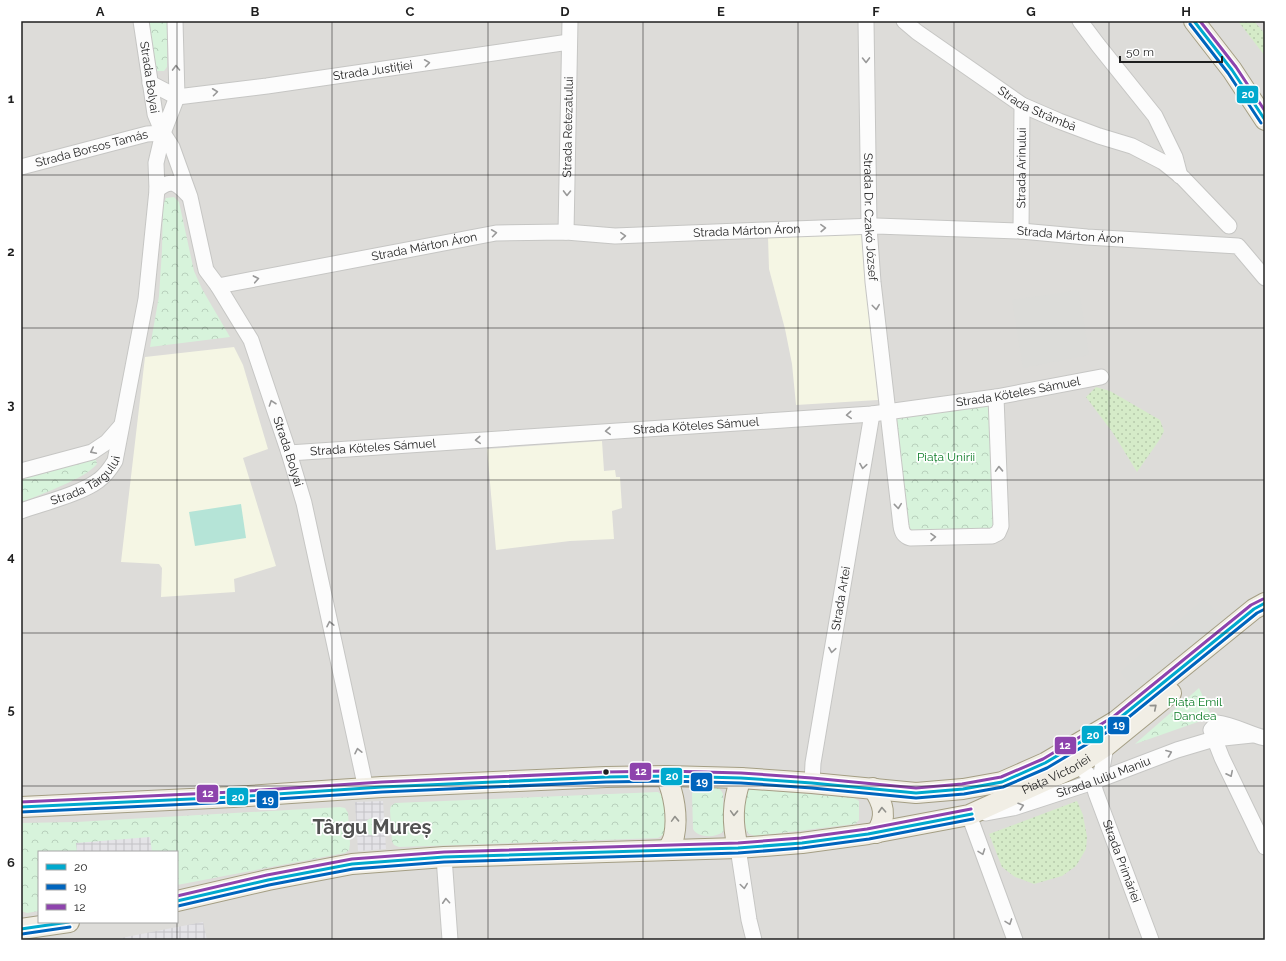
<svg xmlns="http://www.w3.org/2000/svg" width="1286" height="961" viewBox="0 0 1286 961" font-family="Raleway,sans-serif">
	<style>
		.residential { fill: #dddcd9; fill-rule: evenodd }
		.education { fill: #f5f6e4 }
		.grass { fill: url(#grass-dots) }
		.park { fill: url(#park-crowns) }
		.pitch { fill: #b5e4d7 }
		.parking { fill: #dcdcd9 }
		.plaza { fill: url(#plaza-grid); fill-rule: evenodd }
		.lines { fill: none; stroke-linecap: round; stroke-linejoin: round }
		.minor-casing { stroke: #c6c6c4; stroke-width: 17 }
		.major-casing { stroke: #a49e84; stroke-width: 22 }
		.minor { stroke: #fcfcfc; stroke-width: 15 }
		.major { stroke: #f1eee5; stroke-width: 20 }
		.bus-1-casing { stroke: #fff; stroke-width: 6 }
		.bus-2-casing { stroke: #fff; stroke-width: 6 }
		.bus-3-casing { stroke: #fff; stroke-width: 6 }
		.bus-1 { stroke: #00a9ce; stroke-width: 3 }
		.bus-2 { stroke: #0065bd; stroke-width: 3 }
		.bus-3 { stroke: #8e44ad; stroke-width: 3 }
		.oneway { stroke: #999 }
		.oneway2 { stroke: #92918c }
		.grid { fill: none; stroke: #1f1f1f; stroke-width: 1; stroke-opacity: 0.55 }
		.bus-dot { fill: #1f1f1f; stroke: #fff; stroke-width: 1.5 }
		.labels { text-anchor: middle; stroke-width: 3.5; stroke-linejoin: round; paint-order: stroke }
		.street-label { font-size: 12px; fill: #1f1f1f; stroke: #fff }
		.park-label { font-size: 12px; fill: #0e7d28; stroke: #fff }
		.town-label { font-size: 20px; font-weight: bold; fill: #525252; stroke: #fff }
		.line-badge { stroke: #fff; stroke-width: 1.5 }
		.badge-label { font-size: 11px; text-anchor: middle; font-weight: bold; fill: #fff }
		.neatline { fill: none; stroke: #1f1f1f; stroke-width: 1.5 }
		.grid-label { font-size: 13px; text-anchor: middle; font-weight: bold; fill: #1f1f1f }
	</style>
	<defs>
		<pattern id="grass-dots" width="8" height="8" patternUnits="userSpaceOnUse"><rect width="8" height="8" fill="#d5ebc8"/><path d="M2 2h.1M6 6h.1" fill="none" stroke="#b6c9ab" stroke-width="1.8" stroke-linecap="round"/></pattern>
		<pattern id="park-crowns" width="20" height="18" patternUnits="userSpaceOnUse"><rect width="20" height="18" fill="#d7f3db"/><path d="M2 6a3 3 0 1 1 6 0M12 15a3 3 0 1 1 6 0" fill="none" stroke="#b8d0bc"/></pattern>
		<pattern id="plaza-grid" width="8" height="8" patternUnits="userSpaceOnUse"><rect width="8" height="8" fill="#e4e3e7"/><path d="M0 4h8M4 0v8" fill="none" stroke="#c3c2c6"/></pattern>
	</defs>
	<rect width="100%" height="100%" fill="#eeede8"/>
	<path class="residential" d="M21,21h1244v919h-1244zM39,852h138v70h-138z"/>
	<g class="education">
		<polygon points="863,234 878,400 796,405 792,364 785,329 769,269 768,237"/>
		<polygon points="234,347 243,365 268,449 243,458 276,566 234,579 235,592 161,597 162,568 159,564 121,562 145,357"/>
		<polygon points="602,441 604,471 615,470 616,477 620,477 622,508 612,511 614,539 570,541 496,550 487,449"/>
	</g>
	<g class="grass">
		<polygon points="1238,21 1254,21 1265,34 1265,56"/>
		<polygon points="1096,387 1110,391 1160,420 1164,431 1160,439 1137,472 1113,433 1086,397"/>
		<polygon points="1077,801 1083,815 1087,837 1086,849 1076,866 1062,876 1034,884 1015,877 1002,867 989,834"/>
	</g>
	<g class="park">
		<polygon points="148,21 168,21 167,67 164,71 153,71"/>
		<polygon points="174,197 179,202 194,271 202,289 230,337 150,347 159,296 162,250 163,205 166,198"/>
		<polygon points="996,397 1000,530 910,538 888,412"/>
		<path d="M88,460h8l1,4c-12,15 -57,30 -76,39v-24z"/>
		<polygon points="1199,688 1212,717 1135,744"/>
		<path d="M699,787c9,0 20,-3 24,7l1,34 -1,4c-8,6 -25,6 -30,-3l-1,-36 3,-4z"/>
		<path d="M752,789l102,9 5,3v19l-4,4 -100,12c-2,-1 -4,-1 -6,-2 -6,-5 -6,-35 -3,-42z"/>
		<polygon points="658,792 662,795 664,801 665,829 664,834 658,838 399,847 394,845 392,841 390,810 391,806 395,803"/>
		<polygon points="340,807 345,808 348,813 350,844 349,850 345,853 177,885 177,852 39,852 39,911 27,913 21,911 21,823 76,822"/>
		<circle cx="373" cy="827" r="9"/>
	</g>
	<polygon class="pitch" points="241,504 246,538 195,546 189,512"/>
	<g class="parking">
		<polygon points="1079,290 1089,355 1023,368 1012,300"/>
		<polygon points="1204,599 1230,628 1141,700 1121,672"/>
	</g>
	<g class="plaza">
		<path d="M383,801l3,48 -28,2 -3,-49zM371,818l6,2 4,4v6l-6,6 -8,-2 -3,-4v-6l4,-5z"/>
		<polygon points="150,837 152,852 77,852 76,843"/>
		<polygon points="203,922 207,940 113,940 136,935"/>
	</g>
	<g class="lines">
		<defs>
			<g id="minor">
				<path id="s1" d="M141,21l14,93 8,19 9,14 18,50 16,73 12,16 33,54 38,113 15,50 62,286"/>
				<path id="s2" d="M866,21l3,205 4,56 28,244c1,7 3,10 9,12l82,-2 6,-3 3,-7 -5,-129"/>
				<path id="s3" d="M904,21l13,11 105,73 37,16 40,15 33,10 31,16 20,16 46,48"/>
				<polyline points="1080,21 1098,45 1155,116 1175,157 1180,176"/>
				<path id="s4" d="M150,83l27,14 90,-11 302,-44"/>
				<path id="s5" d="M21,167l126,-33 16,-1"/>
				<path d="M157,190c14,-12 20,-7 31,5"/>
				<path id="s6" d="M1021,231l1,-126"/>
				<path id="s7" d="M566,232l4,-211"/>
				<path id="s8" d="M218,286l278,-53 70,-1 49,4 151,-6 110,-4 145,5 66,6 151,9 27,32"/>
				<path id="s9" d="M289,453l583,-39 124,-17 105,-20"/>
				<polyline points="21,471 92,452 107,442 121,426"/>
				<path id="s10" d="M21,511c22,-8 60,-17 78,-31 7,-5 11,-11 16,-19l31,-162 11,-109 -1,-27 7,-30 14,-36 -2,-76"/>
				<path d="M1265,738c-17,-4 -31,-13 -48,-15l-6,7 11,28 43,89"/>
				<path id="s11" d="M1069,762c17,8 22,12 27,31l55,147"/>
				<polyline points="1093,782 1101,774 1106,746"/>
				<path id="s12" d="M812,783l1,-20 59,-349"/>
				<path id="s13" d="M986,813l27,-5 80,-26 84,-32 37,-11 38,-4"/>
				<polyline points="969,815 1015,940"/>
				<polyline points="738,848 749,920 754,940"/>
				<polyline points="444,857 450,940"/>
			</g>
			<g id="major">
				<polyline points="1194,21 1232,70 1265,120"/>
				<path d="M666,776c8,18 12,41 8,60 -1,5 -4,10 -7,14"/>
				<path d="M873,788c10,15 15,29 3,45"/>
				<polyline points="21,807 233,797 382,787 606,777 666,776 741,778 812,783 916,793 963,789 1002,782 1045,763 1116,721 1254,609 1265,603"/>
				<path d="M738,848c-6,-25 -6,-45 3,-70"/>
				<path id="s14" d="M177,901l91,-21 84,-16 92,-7 294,-9 64,-5 66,-9 101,-19 104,-47 33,-22 65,-53"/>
				<polyline points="21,929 69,922"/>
			</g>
		</defs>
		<use href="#minor" class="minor-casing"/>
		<use href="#major" class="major-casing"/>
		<use href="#minor" class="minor"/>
		<use href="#major" class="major"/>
		<defs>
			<g id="bus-1">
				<polyline points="1194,21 1232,70 1265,120"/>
				<polyline points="21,807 233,797 382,787 606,777 666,776 741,778 812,783 916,793 963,789 1002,782 1045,763 1116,721 1254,609 1265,603"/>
				<polyline points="177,901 268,880 352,864 444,857 738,848 802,843 868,834 972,814"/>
				<polyline points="21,929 69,922"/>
			</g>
			<g id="bus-2">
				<polyline points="1190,24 1228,73 1261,123"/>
				<polyline points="21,812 233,802 382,792 606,782 666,781 741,783 812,788 916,798 964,794 1003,787 1047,768 1119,725 1257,613 1265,609"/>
				<polyline points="178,906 269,885 353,869 444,862 738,853 802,848 869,839 973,819"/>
				<polyline points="22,934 70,927"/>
			</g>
			<g id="bus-3">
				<polyline points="1200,21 1236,67 1265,111"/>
				<polyline points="21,802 233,792 382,782 606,772 666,771 741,773 812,778 916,788 962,784 1001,777 1043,759 1113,717 1251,605 1263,599"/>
				<polyline points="177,896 267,875 352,859 444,852 738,843 801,838 867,829 971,809"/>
			</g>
		</defs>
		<use href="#bus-1" class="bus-1-casing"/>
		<use href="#bus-2" class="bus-2-casing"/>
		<use href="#bus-3" class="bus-3-casing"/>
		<use href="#bus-1" class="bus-1"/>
		<use href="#bus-2" class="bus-2"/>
		<use href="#bus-3" class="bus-3"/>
	</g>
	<defs><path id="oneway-chevron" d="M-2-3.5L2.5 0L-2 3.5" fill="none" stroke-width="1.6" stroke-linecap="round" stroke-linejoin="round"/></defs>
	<g class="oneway">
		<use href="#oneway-chevron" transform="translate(866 60) rotate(89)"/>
		<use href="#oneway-chevron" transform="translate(427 63) rotate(-8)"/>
		<use href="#oneway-chevron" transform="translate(176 68) rotate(-91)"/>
		<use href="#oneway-chevron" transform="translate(215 92) rotate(-7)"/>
		<use href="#oneway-chevron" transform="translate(567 193) rotate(91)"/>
		<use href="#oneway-chevron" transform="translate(823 228) rotate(-2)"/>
		<use href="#oneway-chevron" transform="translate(494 233) rotate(-8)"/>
		<use href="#oneway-chevron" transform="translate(623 236) rotate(-3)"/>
		<use href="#oneway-chevron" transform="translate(256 279) rotate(-11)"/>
		<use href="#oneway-chevron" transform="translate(876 307) rotate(83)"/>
		<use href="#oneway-chevron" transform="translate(272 403) rotate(-109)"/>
		<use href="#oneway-chevron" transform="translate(849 415) rotate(176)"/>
		<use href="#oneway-chevron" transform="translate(608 431) rotate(176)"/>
		<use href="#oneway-chevron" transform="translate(478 440) rotate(176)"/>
		<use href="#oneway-chevron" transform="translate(93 451) rotate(153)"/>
		<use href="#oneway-chevron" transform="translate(863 466) rotate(99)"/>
		<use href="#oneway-chevron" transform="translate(999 469) rotate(-92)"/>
		<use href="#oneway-chevron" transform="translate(898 506) rotate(84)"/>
		<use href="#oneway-chevron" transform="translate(933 537) rotate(-1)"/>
		<use href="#oneway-chevron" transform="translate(330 624) rotate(-102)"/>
		<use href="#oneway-chevron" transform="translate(832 650) rotate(99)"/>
		<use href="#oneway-chevron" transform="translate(358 751) rotate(-102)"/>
		<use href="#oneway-chevron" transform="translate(1169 753) rotate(-21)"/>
		<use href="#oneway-chevron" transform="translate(1230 774) rotate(64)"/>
		<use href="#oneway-chevron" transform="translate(1021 806) rotate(-18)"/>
		<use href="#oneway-chevron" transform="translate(982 852) rotate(70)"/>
		<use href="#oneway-chevron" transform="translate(744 886) rotate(82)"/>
		<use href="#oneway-chevron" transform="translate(446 901) rotate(-94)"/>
		<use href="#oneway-chevron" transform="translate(1009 922) rotate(70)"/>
	</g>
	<g class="oneway2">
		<use href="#oneway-chevron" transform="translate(1154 707) rotate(-40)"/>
		<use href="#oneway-chevron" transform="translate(882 810) rotate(-93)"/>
		<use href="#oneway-chevron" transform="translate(734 813) rotate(92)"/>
		<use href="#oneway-chevron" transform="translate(675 819) rotate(-92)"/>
	</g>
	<path class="grid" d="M177,21v919M332,21v919M488,21v919M643,21v919M798,21v919M954,21v919M1109,21v919M21,175h1244M21,328h1244M21,480h1244M21,633h1244M21,786h1244"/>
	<circle class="bus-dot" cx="606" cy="772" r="3.5"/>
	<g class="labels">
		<g class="street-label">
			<text dy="4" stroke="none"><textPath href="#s4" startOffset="228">Strada Justiției</textPath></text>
			<text dy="4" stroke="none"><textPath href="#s1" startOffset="57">Strada Bolyai</textPath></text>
			<text dy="4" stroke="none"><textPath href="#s3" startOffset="160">Strada Strâmbă</textPath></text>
			<text dy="4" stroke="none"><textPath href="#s7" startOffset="105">Strada Retezatului</textPath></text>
			<text dy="4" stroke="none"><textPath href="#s5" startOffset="73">Strada Borsos Tamás</textPath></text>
			<text dy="4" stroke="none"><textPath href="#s6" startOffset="63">Strada Arinului</textPath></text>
			<text dy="4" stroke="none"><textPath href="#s2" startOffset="196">Strada Dr. Czakó József</textPath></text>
			<text dy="4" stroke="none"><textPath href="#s8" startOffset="534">Strada Márton Áron</textPath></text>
			<text dy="4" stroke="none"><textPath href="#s8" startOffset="858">Strada Márton Áron</textPath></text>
			<text dy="4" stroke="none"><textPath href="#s8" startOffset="210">Strada Márton Áron</textPath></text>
			<text dy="4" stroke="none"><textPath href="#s9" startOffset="732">Strada Köteles Sámuel</textPath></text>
			<text dy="4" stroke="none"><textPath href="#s9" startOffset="408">Strada Köteles Sámuel</textPath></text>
			<text dy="4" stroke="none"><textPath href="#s9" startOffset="84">Strada Köteles Sámuel</textPath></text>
			<text dy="4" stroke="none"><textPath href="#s1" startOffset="460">Strada Bolyai</textPath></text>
			<text dy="4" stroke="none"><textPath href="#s10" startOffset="73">Strada Târgului</textPath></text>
			<text dy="4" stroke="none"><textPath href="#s12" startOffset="187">Strada Artei</textPath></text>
			<text dy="4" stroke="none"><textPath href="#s14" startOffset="895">Piața Victoriei</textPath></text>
			<text dy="4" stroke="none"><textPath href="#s13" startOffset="123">Strada Iuliu Maniu</textPath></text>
			<text dy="4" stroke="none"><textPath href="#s11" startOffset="116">Strada Primăriei</textPath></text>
		</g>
		<g class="park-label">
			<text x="946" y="461">Piața Unirii</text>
			<text x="1195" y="706">Piața Emil<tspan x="1195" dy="14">Dandea</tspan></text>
		</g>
		<g class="town-label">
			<text x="372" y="834">Târgu Mureș</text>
		</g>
	</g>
	<g class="line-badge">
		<rect x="1236" y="85" width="23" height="19" rx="4" fill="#00a9ce"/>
		<rect x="1107" y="716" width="23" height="19" rx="4" fill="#0065bd"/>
		<rect x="1081" y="725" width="23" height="19" rx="4" fill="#00a9ce"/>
		<rect x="1054" y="736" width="23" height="19" rx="4" fill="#8e44ad"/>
		<rect x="629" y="762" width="23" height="19" rx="4" fill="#8e44ad"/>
		<rect x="660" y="767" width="23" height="19" rx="4" fill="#00a9ce"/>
		<rect x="690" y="772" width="23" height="20" rx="4" fill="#0065bd"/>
		<rect x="196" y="784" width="23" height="19" rx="4" fill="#8e44ad"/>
		<rect x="226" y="787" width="23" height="19" rx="4" fill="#00a9ce"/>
		<rect x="256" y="790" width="23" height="19" rx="4" fill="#0065bd"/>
	</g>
	<g class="badge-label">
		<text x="1248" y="98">20</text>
		<text x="1119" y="729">19</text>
		<text x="1093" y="739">20</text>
		<text x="1065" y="749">12</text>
		<text x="641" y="775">12</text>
		<text x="672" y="780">20</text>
		<text x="702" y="786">19</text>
		<text x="208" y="797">12</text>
		<text x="238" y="801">20</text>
		<text x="268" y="804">19</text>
	</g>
	<rect width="1286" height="961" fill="none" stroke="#ffffff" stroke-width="44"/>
	<rect x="38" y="851" width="140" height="72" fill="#ffffff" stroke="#a5a5a5"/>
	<rect x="46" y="864" width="20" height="6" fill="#00a9ce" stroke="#a5a5a5"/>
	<text x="74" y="871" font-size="12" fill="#1f1f1f">20</text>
	<rect x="46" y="884" width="20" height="6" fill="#0065bd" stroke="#a5a5a5"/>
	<text x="74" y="891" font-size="12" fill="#1f1f1f">19</text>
	<rect x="46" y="904" width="20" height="6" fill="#8e44ad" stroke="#a5a5a5"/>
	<text x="74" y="911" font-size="12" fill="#1f1f1f">12</text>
	<path d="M1120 56v6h102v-6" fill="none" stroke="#1f1f1f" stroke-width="2"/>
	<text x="1126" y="56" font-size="12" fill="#1f1f1f" stroke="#ffffff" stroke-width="3" paint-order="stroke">50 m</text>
	<rect x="22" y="22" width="1242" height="917" class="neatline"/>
	<g class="grid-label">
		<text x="100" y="16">A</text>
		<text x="255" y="16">B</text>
		<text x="410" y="16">C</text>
		<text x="565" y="16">D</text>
		<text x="721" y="16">E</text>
		<text x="876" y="16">F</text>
		<text x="1031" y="16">G</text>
		<text x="1186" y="16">H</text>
		<text x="11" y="103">1</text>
		<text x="11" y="256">2</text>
		<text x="11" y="409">3</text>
		<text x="11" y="561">4</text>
		<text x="11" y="714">5</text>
		<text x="11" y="867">6</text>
	</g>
</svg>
